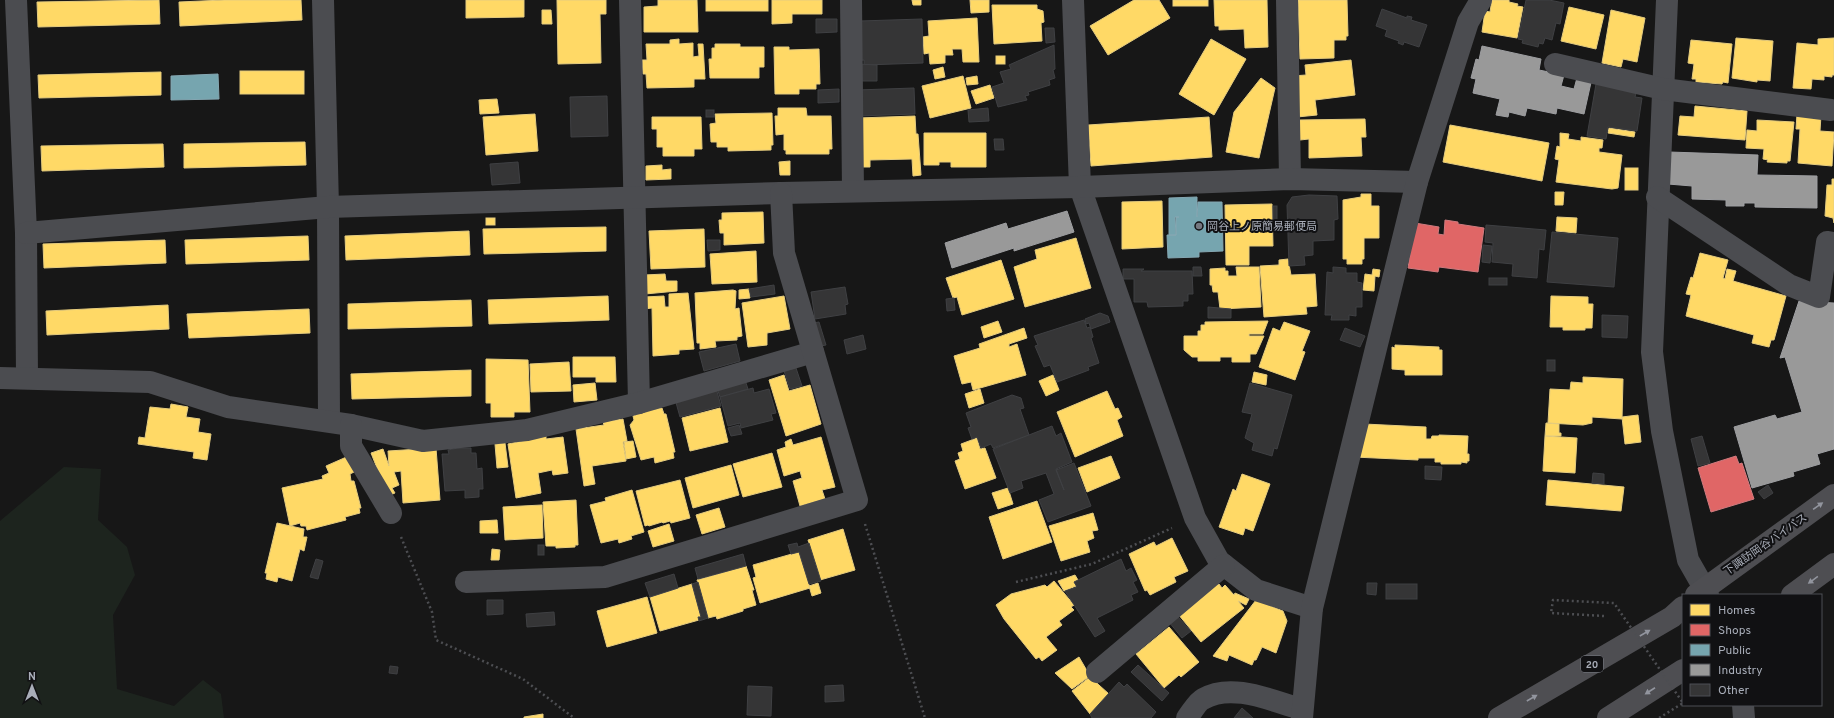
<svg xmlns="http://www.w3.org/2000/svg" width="1834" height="718" viewBox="0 0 1834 718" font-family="Overpass,'Noto Sans JP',sans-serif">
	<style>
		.green { fill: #1d241e }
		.homes { fill: #ffd966; stroke: #e5cc7f }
		.shops { fill: #e06666; stroke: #cf7b7f }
		.public { fill: #76a5af; stroke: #85a7b2 }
		.industry { fill: #999; stroke: #9e9fa2 }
		.building { fill: #353536; stroke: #3f4043 }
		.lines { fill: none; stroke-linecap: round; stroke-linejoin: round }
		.path { stroke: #4d4e52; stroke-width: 2.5; stroke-dasharray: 2 3; stroke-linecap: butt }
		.minor { stroke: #4b4c50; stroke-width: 22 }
		.trunk { stroke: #4e4e52; stroke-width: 22 }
		.path-bridge { stroke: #4d4e52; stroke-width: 2.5; stroke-dasharray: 2 3; stroke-linecap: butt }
		.oneway { fill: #92959e }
		.poi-dot { fill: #757880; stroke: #111113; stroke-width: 1.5 }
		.labels { text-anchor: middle; stroke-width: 4; stroke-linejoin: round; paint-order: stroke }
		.shield { fill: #111113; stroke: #7b7e86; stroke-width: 1 }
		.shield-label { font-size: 10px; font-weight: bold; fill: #a8adb8 }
		.poi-label { font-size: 11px; fill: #a8adb8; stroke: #111113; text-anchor: start }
		.street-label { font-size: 11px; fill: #a8adb8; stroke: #111113 }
	</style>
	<rect width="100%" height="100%" fill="#171717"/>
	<polygon class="green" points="64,467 101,469 98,520 127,547 135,575 113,615 117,689 174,706 203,680 221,694 224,718 0,718 0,521"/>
	<g class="homes">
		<polygon points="159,0 160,24 38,27 37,2"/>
		<polygon points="224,0 301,0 302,20 180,26 179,2"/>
		<polygon points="466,0 524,0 524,17 466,18"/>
		<polygon points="557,0 606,0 606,14 600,14 601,63 558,64"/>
		<polygon points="658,0 697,0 698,32 644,32 644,7 658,6"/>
		<rect x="706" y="0" width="62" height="11"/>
		<polygon points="772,0 822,0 822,14 792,14 792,23 772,24"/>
		<polygon points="912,0 921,0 921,5 913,5"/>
		<polygon points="970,0 989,0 989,12 971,13"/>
		<polygon points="1134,0 1159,0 1170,18 1108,55 1090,26"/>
		<rect x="1173" y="0" width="35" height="6"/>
		<polygon points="1214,0 1267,0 1268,47 1245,48 1244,29 1219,30 1219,26 1215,26"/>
		<polygon points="1298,0 1347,0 1348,36 1346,36 1346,40 1334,40 1334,58 1300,59"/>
		<polygon points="1492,0 1509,0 1509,2 1518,4 1517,6 1523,7 1517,38 1482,32 1485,11 1490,12"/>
		<polygon points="992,5 1037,5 1037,9 1043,11 1044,22 1041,23 1042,41 994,44"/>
		<polygon points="1569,7 1604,15 1596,49 1561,41"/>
		<polygon points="542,10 551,10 552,24 542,24"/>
		<polygon points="1611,10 1645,18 1637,62 1623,59 1621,67 1602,63"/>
		<polygon points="977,18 979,62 963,62 962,49 952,49 953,55 945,55 945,63 930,64 929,53 924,54 923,37 929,36 928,21"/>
		<polygon points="1736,38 1773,41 1770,81 1757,80 1757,82 1732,78"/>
		<polygon points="1834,38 1834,75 1832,75 1832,77 1824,76 1824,80 1812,79 1811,89 1793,88 1797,43 1818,45 1818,39"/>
		<polygon points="679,39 679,44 693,43 693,57 699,56 698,44 703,44 705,79 694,79 694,87 647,88 646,74 643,74 642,60 647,60 646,44 670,44 670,40"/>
		<polygon points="1211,39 1246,59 1214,115 1179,94"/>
		<polygon points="1691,40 1732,44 1728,83 1723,82 1722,84 1696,82 1696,79 1692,79 1694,64 1688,63"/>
		<polygon points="715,44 740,44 740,47 764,47 764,67 759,67 759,78 710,78 709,59 712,59 712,48 715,48"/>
		<polygon points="774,47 789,47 789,50 819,49 820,84 816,84 816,89 799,89 799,94 775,94"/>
		<rect x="996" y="56" width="9" height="8"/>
		<polygon points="1351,60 1355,95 1315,100 1317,115 1297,117 1292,76 1306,75 1305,65"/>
		<polygon points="943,67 945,77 935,79 933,70"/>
		<rect x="240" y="71" width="64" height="23"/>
		<polygon points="161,72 161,95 39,98 38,75"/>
		<polygon points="963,76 971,108 930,118 922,86"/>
		<polygon points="977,76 978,84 967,85 966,78"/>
		<polygon points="1261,78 1275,88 1259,158 1226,152 1234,112"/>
		<polygon points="990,85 994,98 976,104 971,91"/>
		<polygon points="497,99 499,113 480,114 479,100"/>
		<polygon points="1695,106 1747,111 1745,140 1678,135 1680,116 1694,117"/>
		<polygon points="778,108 806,108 807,116 831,116 832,149 829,149 829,154 786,154 786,150 784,150 784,134 776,135 775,116 778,116"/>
		<polygon points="772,113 773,145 771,145 771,150 728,151 728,147 717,147 717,142 711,142 710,124 716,123 715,114"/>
		<polygon points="535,114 538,151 486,155 483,117"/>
		<polygon points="1797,114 1821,115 1820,131 1834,132 1832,166 1798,163 1800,129 1796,129"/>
		<polygon points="915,116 916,134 918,134 921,175 913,176 912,159 870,160 870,167 860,167 858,118"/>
		<polygon points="652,117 701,117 702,149 694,149 694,156 663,156 663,147 657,147 657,129 652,129"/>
		<polygon points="1209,117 1212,157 1091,166 1088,125"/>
		<polygon points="1365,119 1366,137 1361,137 1362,156 1309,158 1309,139 1300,140 1299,120"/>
		<polygon points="1757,120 1794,122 1790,161 1787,161 1787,163 1767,162 1768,160 1763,159 1764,149 1746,148 1747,130 1757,131"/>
		<polygon points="1450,125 1549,143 1542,181 1443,162"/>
		<polygon points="1609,128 1635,132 1634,137 1608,133"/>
		<polygon points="924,133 986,133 986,167 951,167 951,162 939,162 939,165 924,165"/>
		<polygon points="1560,133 1569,134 1568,139 1581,141 1581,137 1603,140 1602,148 1599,148 1599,152 1622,155 1618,188 1612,189 1556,182 1559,160 1555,159 1557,146 1560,147"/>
		<polygon points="305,142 306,165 184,168 184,144"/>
		<polygon points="163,144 164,167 42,171 41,146"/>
		<polygon points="790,161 790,175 780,175 779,162"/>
		<polygon points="662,165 662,170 671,169 671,179 646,180 646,166"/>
		<rect x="1625" y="168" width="13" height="22"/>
		<polygon points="1832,179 1834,179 1834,223 1833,218 1825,216 1827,185 1832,185"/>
		<polygon points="1555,192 1564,192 1563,205 1555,205"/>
		<polygon points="1361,194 1371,194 1371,206 1379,206 1379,238 1364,238 1364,259 1362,259 1362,264 1347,264 1347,259 1343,259 1343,200 1361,197"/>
		<polygon points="1162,201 1163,247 1122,249 1122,202"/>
		<polygon points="1272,204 1273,246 1249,246 1249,265 1226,265 1225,205"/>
		<polygon points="763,212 764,243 724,245 724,233 720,233 719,220 722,220 722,213"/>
		<polygon points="1557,217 1577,218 1576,233 1556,231"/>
		<rect x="486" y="218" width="9" height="7"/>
		<polygon points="606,227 606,251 484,254 483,229"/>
		<polygon points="704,229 705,267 651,269 649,231"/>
		<polygon points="469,231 470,255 346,260 345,236"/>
		<polygon points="308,236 309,260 186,264 185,240"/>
		<polygon points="1076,238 1091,288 1025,307 1014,267 1037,259 1035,250"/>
		<polygon points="165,240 166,263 44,268 43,244"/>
		<polygon points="756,251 757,282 712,284 710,254"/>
		<polygon points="1700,253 1728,260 1723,278 1725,279 1727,269 1736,271 1733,281 1786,296 1774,340 1771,340 1769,347 1752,343 1754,335 1686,316 1691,295 1686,294 1691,277 1693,278"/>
		<polygon points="1288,259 1291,275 1315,274 1317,306 1306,307 1307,314 1264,317 1260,266 1279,265 1279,260"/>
		<polygon points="1001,260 1014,299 962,315 957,297 953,298 946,278"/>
		<polygon points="1236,267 1259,267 1261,307 1220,309 1218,292 1213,292 1212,285 1210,285 1210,269 1225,268 1225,271 1228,271 1228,276 1237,276"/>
		<polygon points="1373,269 1380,270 1379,277 1375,276 1374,291 1363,290 1365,274 1372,275"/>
		<polygon points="665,274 666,281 677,281 677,291 645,294 644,275"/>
		<polygon points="749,289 750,298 739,299 739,290"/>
		<polygon points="733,290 736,291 735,309 739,308 742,336 737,337 737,340 715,341 716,347 700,349 700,343 697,343 695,293"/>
		<polygon points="688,293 694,349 679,350 679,354 653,356 652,308 644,309 644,297 664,296 665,307 669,307 669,294"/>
		<polygon points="608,296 609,320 489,324 488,300"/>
		<polygon points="784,296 790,329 767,333 767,345 748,347 742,303"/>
		<polygon points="1551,296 1588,297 1588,304 1593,304 1592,328 1585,328 1585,330 1563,330 1563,327 1550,327"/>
		<polygon points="471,300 472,326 348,329 348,304"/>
		<polygon points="168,305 169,329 47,335 46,311"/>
		<polygon points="309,309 310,333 189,338 187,314"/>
		<polygon points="998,321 1002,332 984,338 981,327"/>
		<polygon points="1268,321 1263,334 1249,334 1249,336 1264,336 1256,354 1250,354 1250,362 1232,362 1232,357 1220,357 1220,361 1198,361 1198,357 1192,357 1184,350 1184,336 1198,336 1198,331 1201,331 1201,325 1205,325 1205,322"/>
		<polygon points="1284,322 1310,331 1302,351 1305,352 1295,380 1259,367 1273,328 1280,331"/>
		<polygon points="1024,328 1027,338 1009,344 1009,347 1017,344 1026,375 973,390 971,382 962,384 954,356 980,348 979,344"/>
		<polygon points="1395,345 1439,347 1439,350 1442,350 1442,375 1405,375 1405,370 1392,369 1392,347 1395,348"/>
		<polygon points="573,357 615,357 616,382 596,382 596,377 573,377"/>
		<polygon points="486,359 528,360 530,412 514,412 514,417 491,417 491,403 486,403"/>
		<polygon points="569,362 571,391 531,392 530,364"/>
		<polygon points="471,370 471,396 352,399 351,374"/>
		<polygon points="1254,372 1267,375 1266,385 1252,382"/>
		<polygon points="784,375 789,391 810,385 821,424 786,436 769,380"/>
		<polygon points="1053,375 1059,390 1046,396 1039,381"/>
		<polygon points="1583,377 1623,379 1622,419 1592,417 1592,423 1583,425 1548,423 1550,389 1570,390 1571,382 1583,383"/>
		<polygon points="595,383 597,400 574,402 573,385"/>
		<polygon points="980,389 984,403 969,408 965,394"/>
		<polygon points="1107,391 1115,409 1118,408 1122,417 1117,420 1123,436 1075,457 1057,412"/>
		<polygon points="171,404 188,407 186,417 200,419 198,432 211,434 207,460 193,458 194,452 138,444 139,437 145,438 150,407 170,409"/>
		<polygon points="662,408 664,414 666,414 675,452 673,452 674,458 655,463 654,457 641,460 630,425 634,420 633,416 636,415 635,413"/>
		<polygon points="720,408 728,442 690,451 682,418"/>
		<polygon points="1638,415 1641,442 1625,444 1622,417"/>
		<polygon points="623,419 627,441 623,442 626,461 592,466 595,484 584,486 576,429 604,425 603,422"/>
		<polygon points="1546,423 1559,424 1559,433 1561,433 1561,436 1545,436"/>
		<polygon points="1364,424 1426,427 1426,439 1431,439 1432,436 1439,436 1439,435 1468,436 1467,454 1469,454 1469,461 1467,461 1467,463 1461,462 1461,464 1441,464 1441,462 1435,462 1435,458 1418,458 1418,460 1354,457"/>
		<polygon points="546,436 546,439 563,437 568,473 553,475 552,470 538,473 541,493 516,498 508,444"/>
		<polygon points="1545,436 1577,438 1575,473 1543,471"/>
		<polygon points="821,437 835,487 822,490 825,499 800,506 793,481 802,478 800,471 784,476 777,450 786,447 785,442 791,439 793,445"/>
		<polygon points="977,438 980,449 985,448 996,478 965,489 955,461 960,459 958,453 963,451 961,444"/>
		<polygon points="633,441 636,457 626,459 624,442"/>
		<polygon points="505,443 508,467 497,468 495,444"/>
		<polygon points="436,448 440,500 403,503 401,471 394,472 399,485 392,488 395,493 388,496 371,453 383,449 389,466 388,451"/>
		<polygon points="772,453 782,487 743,497 733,464"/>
		<polygon points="351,455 358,470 350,474 351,481 354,481 361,508 359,508 360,513 345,517 346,520 307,530 306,526 301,526 300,523 290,526 282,488 323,479 322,476 329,473 326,466"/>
		<polygon points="1111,456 1120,478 1087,492 1078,468"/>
		<polygon points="731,465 739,495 693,508 685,478"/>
		<polygon points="1242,474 1270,484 1253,531 1245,528 1243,535 1219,527 1233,489 1236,491"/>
		<polygon points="680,480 690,518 671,523 670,521 663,523 662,522 649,526 648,525 645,526 636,491"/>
		<polygon points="1548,480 1624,487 1621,511 1546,505"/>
		<polygon points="1008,488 1013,504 998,509 992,493"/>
		<polygon points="632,490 644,532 631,536 632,539 619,543 618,539 601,543 590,505 606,501 605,498"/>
		<polygon points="576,500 578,545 575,545 575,547 556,548 556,546 546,546 543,502"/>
		<polygon points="1037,501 1052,542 1003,559 989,517"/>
		<polygon points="542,505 543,538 505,540 503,507"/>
		<polygon points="719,508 725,527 702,534 696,515"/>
		<polygon points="1093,513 1098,530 1092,531 1094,538 1087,541 1090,552 1061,561 1049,526"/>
		<polygon points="497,520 498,533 480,533 480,521"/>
		<polygon points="277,523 304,529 303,537 307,537 304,551 300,549 292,581 278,577 277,582 266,579 267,573 265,573"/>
		<polygon points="669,524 674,541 653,547 648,531"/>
		<polygon points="843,529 855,570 820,580 808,540"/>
		<polygon points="1172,538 1188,571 1174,577 1176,582 1150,595 1147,590 1145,591 1129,554 1154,542 1156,546"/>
		<polygon points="492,549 500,550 499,560 491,560"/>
		<polygon points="799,552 810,588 760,603 753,578 756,577 753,565"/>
		<polygon points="746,566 754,590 752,590 756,605 743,609 743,611 717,619 716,616 708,618 697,580"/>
		<polygon points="1075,575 1078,580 1074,582 1076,586 1064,591 1058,581"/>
		<polygon points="1054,581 1074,605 1071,607 1074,610 1059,621 1062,625 1046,637 1057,650 1042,661 1039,657 1036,659 1004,619 996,605 1011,594 1045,585 1047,587"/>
		<polygon points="818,583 821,593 812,596 809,586"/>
		<polygon points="692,584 701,617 698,617 699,620 660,631 650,597"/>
		<polygon points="1219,584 1222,588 1225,585 1234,595 1235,593 1249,599 1246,605 1238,601 1244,608 1201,642 1178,614 1214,585"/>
		<polygon points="647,597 657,633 607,647 597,611"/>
		<polygon points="1256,600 1283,611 1287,621 1276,653 1262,647 1256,660 1254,660 1252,665 1229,655 1227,661 1213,656"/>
		<polygon points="1169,627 1199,662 1181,677 1179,675 1164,688 1136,654"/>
		<polygon points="1079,657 1090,676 1072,689 1055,673"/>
		<polygon points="1090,677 1109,694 1090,714 1072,691"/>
		<polygon points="543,714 543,718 524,718 524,717"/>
	</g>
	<g class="shops">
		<polygon points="1445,220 1458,222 1458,224 1484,228 1478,272 1439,267 1438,272 1408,268 1415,223 1439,227 1438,234 1444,235"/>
		<polygon points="1736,456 1739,464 1742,463 1754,499 1711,512 1698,468"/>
	</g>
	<g class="public">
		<polygon points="218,74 219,99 171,100 171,76"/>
		<polygon points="1197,197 1197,217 1198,202 1222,202 1223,251 1199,252 1199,257 1168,258 1167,235 1176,235 1176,217 1179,217 1175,217 1176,235 1169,235 1169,198"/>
	</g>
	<g class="industry">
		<polygon points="1482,46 1541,59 1539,70 1564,75 1561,86 1574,89 1578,74 1592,78 1584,114 1557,108 1556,114 1527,108 1525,116 1509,112 1508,117 1496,115 1500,99 1473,93 1476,79 1471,78 1476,59 1479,60"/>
		<polygon points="1669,152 1758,155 1757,175 1817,176 1817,208 1755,207 1755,203 1744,203 1744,206 1726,206 1726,200 1692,199 1692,186 1668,184"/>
		<polygon points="1067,211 1074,232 1014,251 1014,248 952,268 945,243 1006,223 1008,229"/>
		<polygon points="1799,301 1834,303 1834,449 1817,454 1820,464 1793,472 1794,476 1752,488 1734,427 1775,415 1777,419 1802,412 1785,357 1780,358"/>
	</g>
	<g class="building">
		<polygon points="1526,0 1549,0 1564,3 1560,24 1556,23 1552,40 1545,38 1543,44 1539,43 1538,47 1522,43 1523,40 1518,39"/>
		<polygon points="1382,9 1407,18 1407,16 1412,17 1411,20 1427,25 1419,47 1404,42 1403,45 1398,43 1399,41 1385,36 1387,30 1376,26"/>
		<polygon points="816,19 837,19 837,32 816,33"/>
		<polygon points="922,19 923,63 864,65 864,60 856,61 860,21"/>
		<polygon points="1045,28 1054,28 1055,42 1046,43"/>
		<polygon points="1054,45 1055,69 1053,70 1055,78 1049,80 1050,85 1028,92 1029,95 1025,96 1027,100 998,107 992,87 1004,83 1000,72 1011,69 1009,65"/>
		<polygon points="857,64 877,65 877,81 862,81"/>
		<polygon points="1596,84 1637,89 1635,97 1642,98 1637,131 1608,127 1606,139 1587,136"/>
		<polygon points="914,88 915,114 858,116 857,90"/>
		<polygon points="839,89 839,102 818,103 818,90"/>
		<polygon points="607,96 608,136 571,137 570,97"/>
		<polygon points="988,108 989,121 969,122 968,110"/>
		<rect x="706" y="110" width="8" height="7"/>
		<polygon points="994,139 1003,139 1004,150 995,150"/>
		<polygon points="518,162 520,183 492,185 490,164"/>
		<polygon points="1309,195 1337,196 1338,219 1334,220 1334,240 1313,241 1313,255 1304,256 1305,265 1289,266 1287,205 1292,197"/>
		<rect x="1273" y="206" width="4" height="15"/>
		<polygon points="1486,225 1546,230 1544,250 1539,249 1537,278 1512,276 1513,264 1492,262 1493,243 1485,242"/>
		<polygon points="1552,232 1618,238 1614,287 1547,282"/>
		<polygon points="707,240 720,240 720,250 708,251"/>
		<polygon points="1483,245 1492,246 1490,263 1482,262"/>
		<polygon points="1193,267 1201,267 1202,276 1193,276"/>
		<polygon points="1333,267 1346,268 1346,273 1357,273 1357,282 1362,283 1362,307 1356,307 1356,316 1349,315 1349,320 1331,320 1332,315 1325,315 1327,272 1333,273"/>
		<polygon points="1123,269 1144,269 1141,271 1192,271 1193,294 1188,294 1188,301 1183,301 1183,306 1148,307 1147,302 1134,302 1134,279 1123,279"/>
		<rect x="1489" y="278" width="18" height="7"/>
		<polygon points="774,285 775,294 751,297 749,289"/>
		<polygon points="845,287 848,304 845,305 846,314 815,319 811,292"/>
		<polygon points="954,298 955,310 947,311 946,299"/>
		<polygon points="1208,307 1231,309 1231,318 1208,318"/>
		<polygon points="1100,313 1108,316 1110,322 1091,329 1089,323 1086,324 1085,319"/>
		<polygon points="1602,315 1628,316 1627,338 1602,337"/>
		<polygon points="1084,320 1087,328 1090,327 1093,337 1091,338 1099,363 1088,367 1089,370 1057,382 1050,365 1044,367 1035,346 1038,345 1034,336"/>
		<polygon points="819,322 826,345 821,346 813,323"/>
		<polygon points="1345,328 1365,336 1360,347 1340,340"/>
		<polygon points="863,335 866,349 847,354 844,340"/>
		<polygon points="736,344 740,361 704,371 699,352"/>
		<rect x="1547" y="360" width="8" height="11"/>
		<polygon points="796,368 802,386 790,389 784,371"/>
		<polygon points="745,380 748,389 720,397 717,388"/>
		<polygon points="1250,383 1292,395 1277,449 1274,448 1272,456 1252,450 1254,443 1245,438 1252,414 1242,412"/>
		<polygon points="716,388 721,406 680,417 675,399"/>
		<polygon points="753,388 754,393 769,389 776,413 771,414 773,420 741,428 740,423 728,426 720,397"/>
		<polygon points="1012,395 1021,398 1024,408 1020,409 1029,435 993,448 991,444 981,448 977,437 972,439 968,428 971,427 966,413"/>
		<polygon points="739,425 742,434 731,436 728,428"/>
		<polygon points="1052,426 1056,436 1061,433 1072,462 1056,469 1064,490 1056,470 1074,463 1091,506 1048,522 1039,500 1054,494 1046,473 1021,481 1023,488 1010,493 993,449"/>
		<polygon points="1702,436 1710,463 1698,466 1691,439"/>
		<polygon points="458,448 471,448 471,453 476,453 477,469 482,468 483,489 479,489 479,497 465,498 465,490 445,491 442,454 449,454 448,450"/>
		<polygon points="1425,466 1442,467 1441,480 1425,479"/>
		<polygon points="1593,473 1604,474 1604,484 1592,483"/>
		<polygon points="1768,485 1773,493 1764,499 1758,492"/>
		<polygon points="797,543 798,547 809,543 821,581 809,584 799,552 791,554 788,545"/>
		<rect x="538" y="545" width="6" height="10"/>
		<polygon points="743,554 746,566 698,579 695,568"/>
		<polygon points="316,559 323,561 318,579 310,577"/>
		<polygon points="1121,559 1126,571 1131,568 1137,580 1133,582 1138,592 1131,595 1133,600 1097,618 1105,631 1095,637 1065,591 1077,587 1074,582"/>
		<polygon points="674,574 678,588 650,597 645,583"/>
		<polygon points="698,582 708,618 699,621 698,617 701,617 692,584"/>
		<polygon points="1367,583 1377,583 1376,595 1367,594"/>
		<rect x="1386" y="584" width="31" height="15"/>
		<polygon points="487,600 503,600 503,614 487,615"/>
		<polygon points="554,612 555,625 527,627 526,614"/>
		<polygon points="1177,616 1191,631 1182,638 1169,622"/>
		<polygon points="1138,665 1169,693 1162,701 1131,672"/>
		<polygon points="390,666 398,667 397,674 389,673"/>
		<polygon points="1119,682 1124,687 1127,684 1156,712 1151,718 1092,718 1090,714"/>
		<polygon points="843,685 844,701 825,702 825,686"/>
		<polygon points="748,686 772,687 771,716 747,715"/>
		<polygon points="1242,708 1253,718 1234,718"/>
	</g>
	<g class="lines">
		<g class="path">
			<polyline points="865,524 925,718"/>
			<polyline points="401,537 432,612 436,640 523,679 574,718"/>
			<polyline points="1016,582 1092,564 1172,528"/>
		</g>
		<g class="minor">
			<polyline points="16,0 26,233 27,378"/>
			<polyline points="323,0 328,207 329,421"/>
			<polyline points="630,0 639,403"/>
			<polyline points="851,0 853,191"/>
			<polyline points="1073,0 1080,187 1195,518 1219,561 1256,590 1312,608"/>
			<polyline points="1287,0 1290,179"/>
			<polyline points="1667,0 1652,352 1662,431 1688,560 1708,595"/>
			<polyline points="1555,64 1663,89 1831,110"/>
			<polyline points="1657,197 1789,285 1819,297 1827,242 1834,243"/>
			<polyline points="26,233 328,207 781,193 1080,187 1290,179 1417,182"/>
			<polyline points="0,378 150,382 228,407 351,425 423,441 527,430 639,403 813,352"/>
			<polyline points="351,425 351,446 391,513"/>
			<polyline points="466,582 605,577 857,500 784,253 781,193"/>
			<polyline points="1097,672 1224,565"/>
			<polyline points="1743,705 1744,718"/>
			<path d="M1187,718c5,-6 10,-16 16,-19 29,-17 69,2 98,10"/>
			<polyline points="1302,718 1312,608 1417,182 1468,22 1481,0"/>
		</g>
		<g class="trunk">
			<polyline points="1696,595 1834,495"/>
			<polyline points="1792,595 1834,564"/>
			<polyline points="1499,718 1672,617 1683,607"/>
			<polyline points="1608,718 1683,670"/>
		</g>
		<polyline class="path-bridge" points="1604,616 1551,613 1553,600 1614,603 1683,703 1659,718"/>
	</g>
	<defs><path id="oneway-solid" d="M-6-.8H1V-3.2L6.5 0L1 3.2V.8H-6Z"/></defs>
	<g class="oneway">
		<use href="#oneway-solid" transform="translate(1818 506) rotate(-35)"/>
		<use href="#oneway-solid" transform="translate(1813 580) rotate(144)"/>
		<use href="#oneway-solid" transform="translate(1645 633) rotate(-30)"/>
		<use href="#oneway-solid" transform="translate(1650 691) rotate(147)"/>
		<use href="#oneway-solid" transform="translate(1532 698) rotate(-30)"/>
	</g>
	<circle class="poi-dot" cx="1199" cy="226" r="4"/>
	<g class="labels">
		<rect class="shield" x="1581" y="656" width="22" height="16" rx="3"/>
		<g class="shield-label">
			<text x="1592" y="668">20</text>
		</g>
		<g class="poi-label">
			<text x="1207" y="230">岡谷上ノ原簡易郵便局</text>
		</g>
		<g class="street-label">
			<text transform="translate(1765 544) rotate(-35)" y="4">下諏訪岡谷バイパス</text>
		</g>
	</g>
	<rect x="1682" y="594" width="140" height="112" fill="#111113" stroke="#4d4f55"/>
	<rect x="1690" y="604" width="20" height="12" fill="#ffd966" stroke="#4d4f55"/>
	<text x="1718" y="614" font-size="12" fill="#a8adb8">Homes</text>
	<rect x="1690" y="624" width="20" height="12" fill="#e06666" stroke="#4d4f55"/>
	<text x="1718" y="634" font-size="12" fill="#a8adb8">Shops</text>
	<rect x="1690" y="644" width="20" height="12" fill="#76a5af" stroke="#4d4f55"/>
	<text x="1718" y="654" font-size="12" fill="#a8adb8">Public</text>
	<rect x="1690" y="664" width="20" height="12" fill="#999999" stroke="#4d4f55"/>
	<text x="1718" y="674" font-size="12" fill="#a8adb8">Industry</text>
	<rect x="1690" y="684" width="20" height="12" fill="#353536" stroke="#4d4f55"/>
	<text x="1718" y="694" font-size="12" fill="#a8adb8">Other</text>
	<g transform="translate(32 686)" stroke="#111113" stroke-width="3" paint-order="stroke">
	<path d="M0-3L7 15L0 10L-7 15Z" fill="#a8adb8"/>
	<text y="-6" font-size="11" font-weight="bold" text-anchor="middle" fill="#a8adb8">N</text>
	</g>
</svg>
